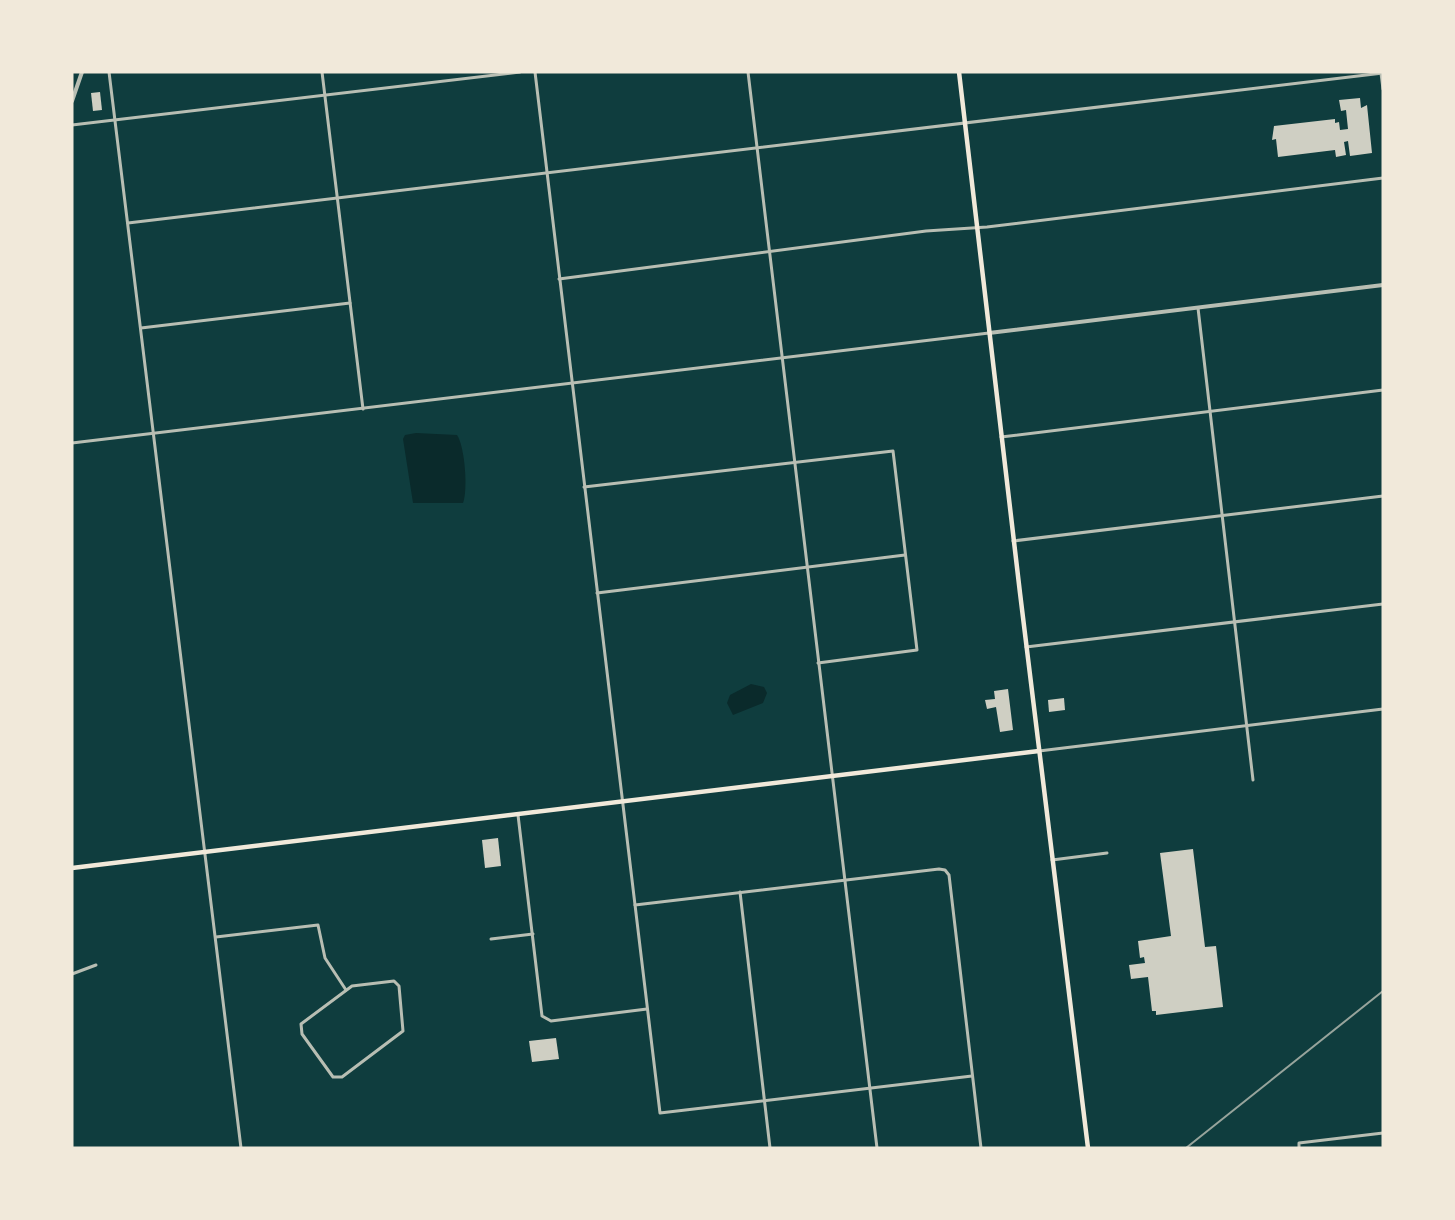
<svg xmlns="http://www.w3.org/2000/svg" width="1455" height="1220" viewBox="0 0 1455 1220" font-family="'Open Sans',sans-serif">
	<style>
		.water { fill: #0a2a2b }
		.building { fill: #cfcfc3 }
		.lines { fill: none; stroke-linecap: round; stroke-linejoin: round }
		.minor { stroke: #b8beb3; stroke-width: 3 }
		.tertiary { stroke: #b8beb3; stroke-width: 4 }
		.secondary { stroke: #f1e9da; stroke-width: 4.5 }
		.rail { stroke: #97a49c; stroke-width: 2 }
	</style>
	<rect width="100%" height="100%" fill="#0f3d3e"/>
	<g class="water">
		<path d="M416,433l41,2c8,12 11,55 6,68h-50l-10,-64 2,-4z"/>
		<polygon points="751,684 764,687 767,693 763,703 733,715 727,703 730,695"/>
	</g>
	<g class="building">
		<polygon points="100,92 102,110 93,111 91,93"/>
		<polygon points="1360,98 1361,108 1367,105 1372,153 1350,156 1348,141 1344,142 1346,155 1336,157 1335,150 1278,157 1276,139 1272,140 1274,126 1335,119 1335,123 1339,122 1340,130 1348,129 1346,110 1341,111 1339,100"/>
		<polygon points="1008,689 1013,730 1000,732 996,707 987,709 985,700 995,699 994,691"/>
		<polygon points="1064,698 1065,710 1049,712 1048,700"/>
		<polygon points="498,838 501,866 485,868 482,840"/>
		<polygon points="1193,849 1205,947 1216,946 1223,1007 1156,1015 1156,1011 1152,1011 1148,977 1131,979 1129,965 1145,963 1144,957 1140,958 1138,941 1171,936 1160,853"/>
		<polygon points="556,1038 559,1059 532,1062 529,1041"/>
	</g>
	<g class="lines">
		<g class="minor">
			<polyline points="109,72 241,1148"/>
			<polyline points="322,72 363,409"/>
			<polyline points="535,72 660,1113 972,1076"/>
			<polyline points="748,72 877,1148"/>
			<polyline points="1381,73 1383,89"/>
			<polyline points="72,125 520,72"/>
			<polyline points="128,223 1383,73"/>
			<polyline points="559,279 926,231 987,227 1383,178"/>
			<polyline points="1198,308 1253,780"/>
			<polyline points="141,328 350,303"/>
			<polyline points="1001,437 1383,390"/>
			<polyline points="72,443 989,333"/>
			<polyline points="584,487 893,451 917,650 818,663"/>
			<polyline points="1013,541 1383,496"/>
			<polyline points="597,593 905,555"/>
			<polyline points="1026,647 1383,604"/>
			<polyline points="1039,751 1383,709"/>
			<polyline points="518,815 542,1016 551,1021 647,1009"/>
			<polyline points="1052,860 1107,853"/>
			<polyline points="740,892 770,1148"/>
			<polyline points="635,905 939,869 945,870 949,875 981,1148"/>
			<polyline points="216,937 318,925 325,958 346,990"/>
			<polyline points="491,939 533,934"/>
			<polyline points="72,974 96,965"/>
			<polygon points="394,981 399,986 403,1031 342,1077 333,1077 302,1034 301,1024 352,986"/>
			<polyline points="1299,1148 1299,1143 1383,1133"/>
		</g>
		<g class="tertiary">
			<polyline points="72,101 82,72"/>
			<polyline points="989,333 1383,285"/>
		</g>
		<g class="secondary">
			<polyline points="959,72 1020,593 1088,1148"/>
			<polyline points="72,868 1039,751"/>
		</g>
		<polyline class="rail" points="1186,1148 1383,991"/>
	</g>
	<rect width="1455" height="1220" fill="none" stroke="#f1e9da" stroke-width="147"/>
</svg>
